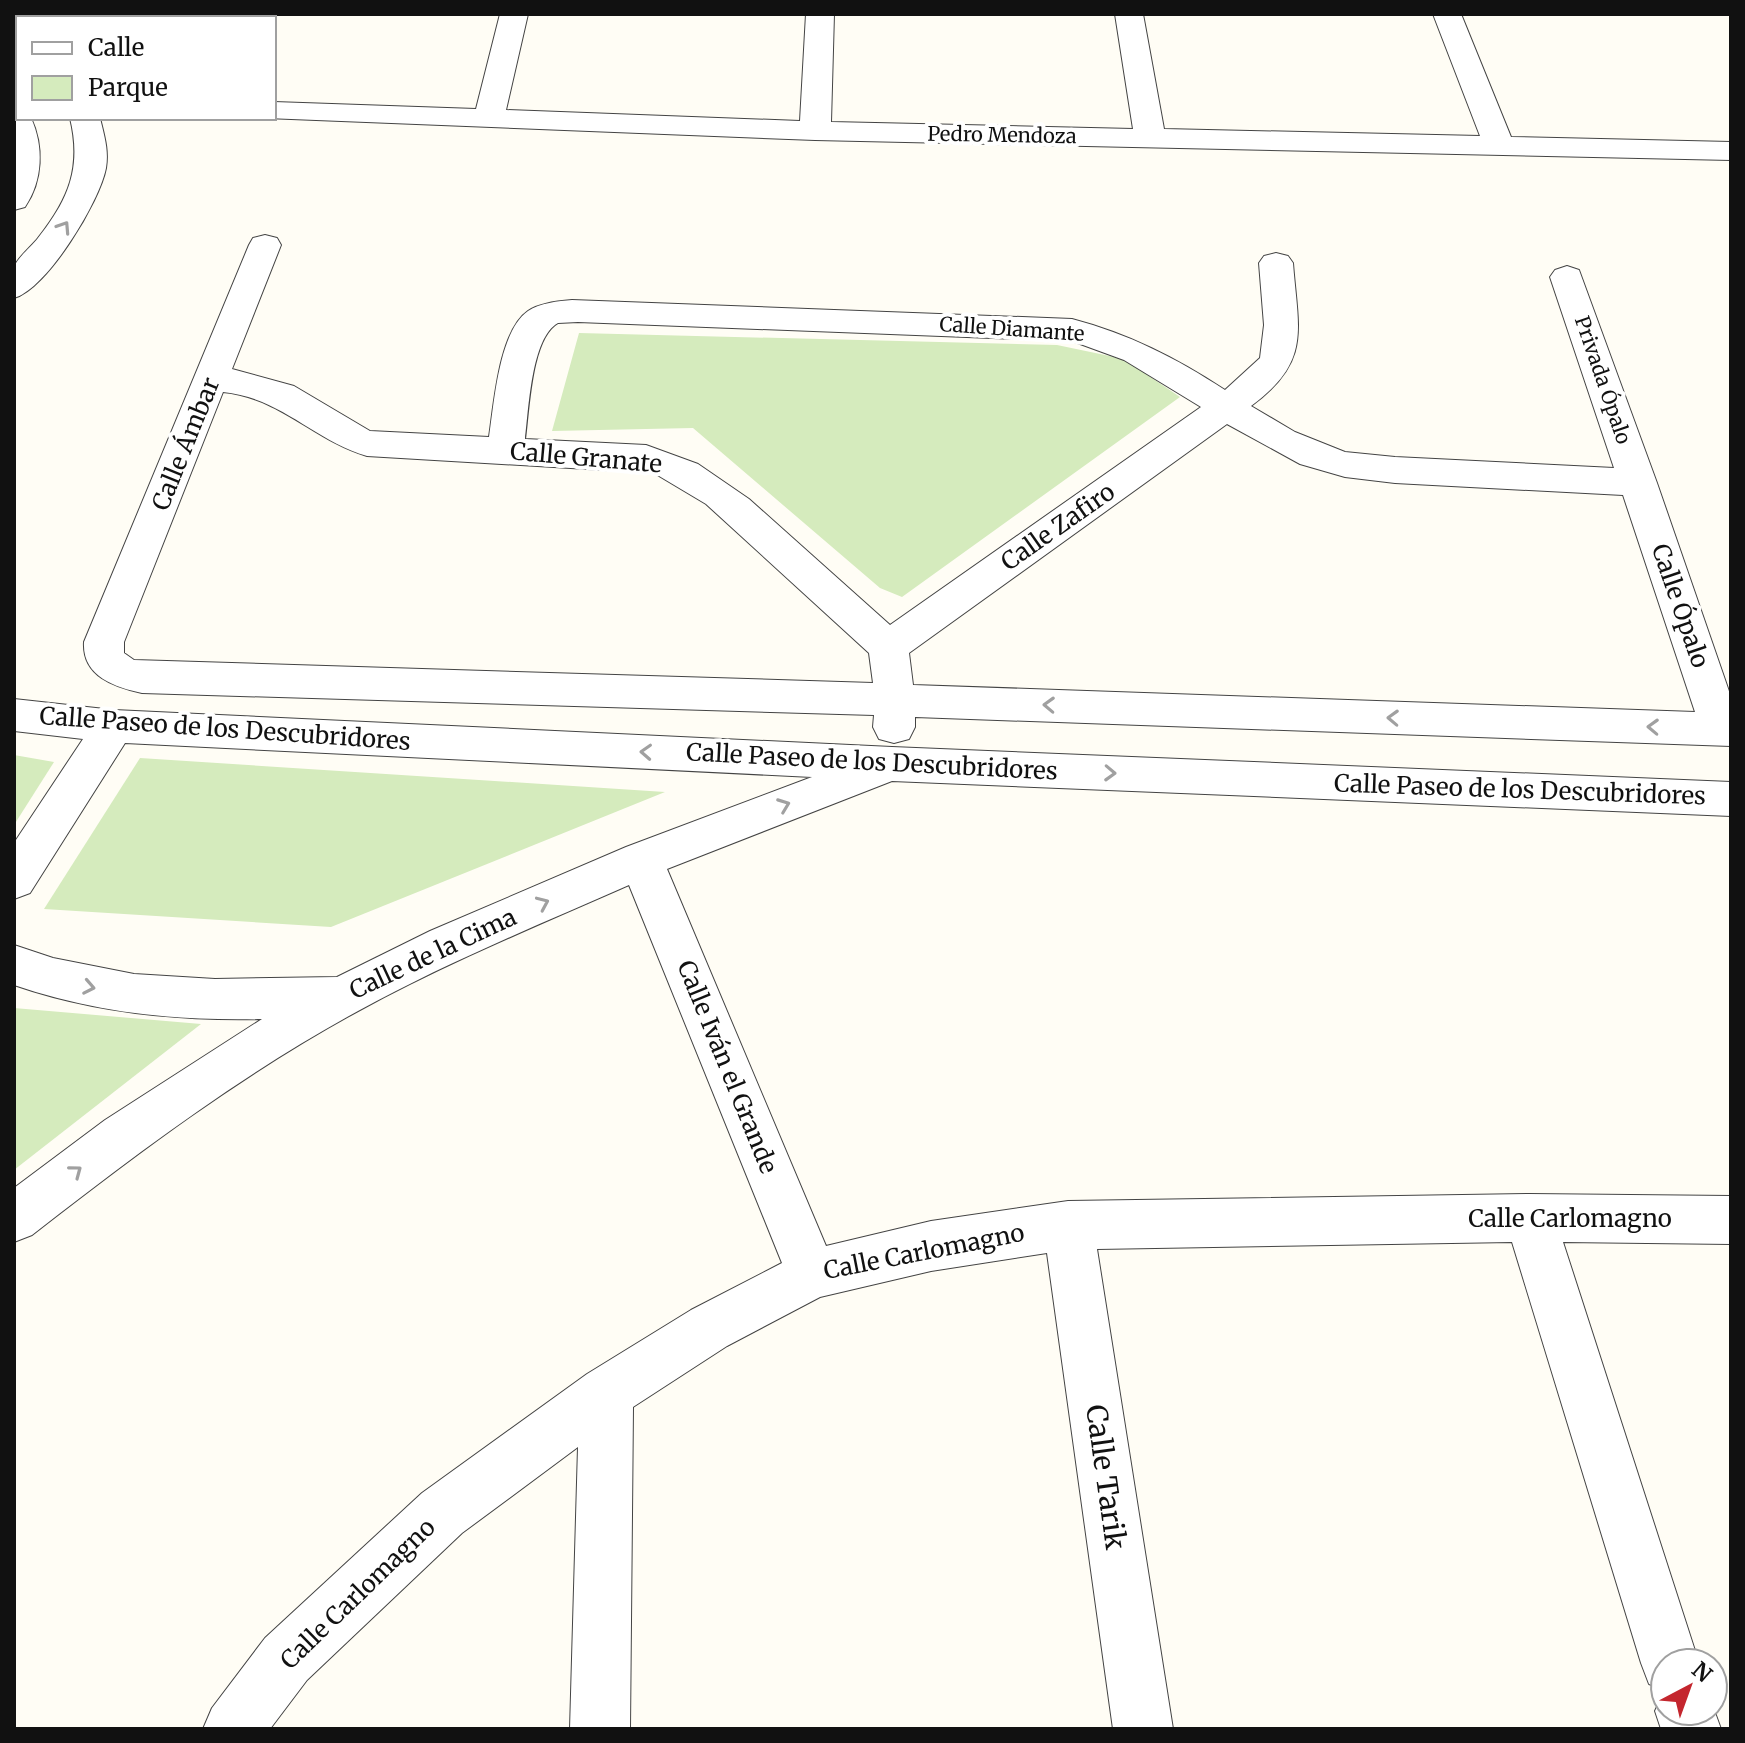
<svg xmlns="http://www.w3.org/2000/svg" width="1745" height="1743" viewBox="0 0 1745 1743" font-family="Merriweather,serif">
	<style>
		.green { fill: #d5ebbd }
		.lines { fill: none; stroke-linecap: round; stroke-linejoin: round }
		.minor-casing { stroke: #444; stroke-width: 2 }
		.minor { fill: #fff; fill-rule: evenodd }
		.oneway { stroke: #a0a0a0 }
		.labels { text-anchor: middle; stroke-width: 8; stroke-linejoin: round; paint-order: stroke }
		.far-street-label { font-size: 20px; fill: #111; stroke: #fff }
		.street-label { font-size: 24px; fill: #111; stroke: #fff }
		.near-street-label { font-size: 28px; fill: #111; stroke: #fff }
	</style>
	<rect width="100%" height="100%" fill="#fffdf5"/>
	<g class="green">
		<polygon points="579,333 1057,345 1124,359 1180,397 902,597 880,588 693,428 552,431"/>
		<polygon points="14,755 54,762 14,825"/>
		<polygon points="140,758 665,792 331,927 44,909"/>
		<polygon points="14,1008 201,1024 14,1170"/>
	</g>
	<g class="lines">
		<defs>
			<g id="minor">
				<polygon points="14,14 42,14 42,18 18,18 18,24"/>
				<polygon points="186,14 214,14 212,18 184,18"/>
				<polygon points="500,14 528,14 506,110 800,121 806,14 834,14 831,122 1133,129 1115,14 1143,14 1164,129 1480,136 1433,14 1461,14 1511,137 1731,142 1731,160 815,140 266,118 274,118 274,102 476,109"/>
				<path d="M14,105l4,1v12h13c13,28 12,63 -6,89l-11,3z"/>
				<path d="M70,118h30c4,17 9,32 6,50 -6,33 -59,121 -92,130 0,-9 -3,-24 0,-31 4,-10 18,-21 24,-29 31,-39 44,-71 32,-120z"/>
				<path d="M265,235l12,3 4,7 -49,124 62,17 76,45 119,6c5,-33 10,-106 39,-126 12,-8 30,-10 44,-11l500,19c57,15 104,39 153,71l35,-32 4,-33 -5,-62 5,-7 12,-3 12,3 5,7c5,67 19,98 -42,143l44,26 50,20 50,5 219,11 -64,-191 5,-7 12,-4 12,4 78,213 74,214v49l-816,-29v10l-6,12 -15,4 -15,-4 -6,-12 1,-12 -732,-22c-28,-6 -60,-17 -58,-51l165,-397 4,-7zM578,322l494,19 52,19 77,47 -311,218 -141,-126 -51,-35 -52,-19 -121,-6c4,-30 6,-101 33,-116zM223,392c59,6 90,48 144,64l287,17 52,31 163,149 4,30 -739,-23 -10,-7v-11zM1227,424l73,40 45,13 50,6 228,12 72,217 -782,-27 -4,-32z"/>
				<path d="M14,699l100,11 778,37 839,35v34l-839,-35 -225,88 159,377 105,-25 137,-20 462,-7 201,2v48l-168,-2 136,421h-34v48h48v-4l8,22h-60l-6,-18 10,-21 -16,-6 -8,-21 -129,-421 -415,7 76,480h-60l-66,-476 -116,18 -111,26 -93,49 -94,61 -3,322h-60l8,-282 -116,86 -155,147 -37,49h-67l9,-21 53,-70 157,-145 165,-119 104,-64 91,-47 -153,-378c-91,40 -183,78 -271,126 -116,63 -222,143 -326,224l-18,7v-54l91,-68 157,-101c-85,2 -167,-6 -248,-34v-40l39,13 81,16 81,5 122,-2 93,-46 196,-84 186,-70 -687,-34 -95,150 -16,6v-56l69,-104 -69,-8z"/>
			</g>
		</defs>
		<use href="#minor" class="minor-casing"/>
		<use href="#minor" class="minor"/>
	</g>
	<defs><path id="oneway-chevron" d="M-2-3.5L2.5 0L-2 3.5" fill="none" stroke-width="1.6" stroke-linecap="round" stroke-linejoin="round" transform="scale(2)"/></defs>
	<g class="oneway">
		<use href="#oneway-chevron" transform="translate(64 227) rotate(-57)"/>
		<use href="#oneway-chevron" transform="translate(1049 705) rotate(-178)"/>
		<use href="#oneway-chevron" transform="translate(1393 718) rotate(-178)"/>
		<use href="#oneway-chevron" transform="translate(1653 727) rotate(-178)"/>
		<use href="#oneway-chevron" transform="translate(646 752) rotate(-177)"/>
		<use href="#oneway-chevron" transform="translate(1110 773) rotate(2)"/>
		<use href="#oneway-chevron" transform="translate(784 805) rotate(-21)"/>
		<use href="#oneway-chevron" transform="translate(543 903) rotate(-24)"/>
		<use href="#oneway-chevron" transform="translate(89 987) rotate(11)"/>
		<use href="#oneway-chevron" transform="translate(76 1171) rotate(-37)"/>
	</g>
	<g class="labels">
		<g class="far-street-label">
			<text transform="translate(1002 135) rotate(1)" y="7">Pedro Mendoza</text>
			<text transform="translate(1012 329) rotate(4)" y="7">Calle Diamante</text>
			<text transform="translate(1603 380) rotate(71)" y="7">Privada Ópalo</text>
		</g>
		<g class="street-label">
			<text transform="translate(186 444) rotate(-68)" y="8">Calle Ámbar</text>
			<text transform="translate(586 458) rotate(5)" y="8">Calle Granate</text>
			<text transform="translate(1058 527) rotate(-35)" y="8">Calle Zafiro</text>
			<text transform="translate(1680 606) rotate(71)" y="8">Calle Ópalo</text>
			<text transform="translate(225 729) rotate(4)" y="8">Calle Paseo de los Descubridores</text>
			<text transform="translate(872 762) rotate(3)" y="8">Calle Paseo de los Descubridores</text>
			<text transform="translate(1520 790) rotate(2)" y="8">Calle Paseo de los Descubridores</text>
			<text transform="translate(433 954) rotate(-25)" y="8">Calle de la Cima</text>
			<text transform="translate(727 1067) rotate(68)" y="8">Calle Iván el Grande</text>
			<text x="1570" y="1227">Calle Carlomagno</text>
			<text transform="translate(924 1252) rotate(-11)" y="8">Calle Carlomagno</text>
			<text transform="translate(358 1594) rotate(-44)" y="8">Calle Carlomagno</text>
		</g>
		<g class="near-street-label">
			<text transform="translate(1106 1477) rotate(82)" y="10">Calle Tarik</text>
		</g>
	</g>
	<rect width="1745" height="1743" fill="none" stroke="#111111" stroke-width="32"/>
	<rect x="16" y="16" width="260" height="104" fill="#ffffff" stroke="#a0a0a0" stroke-width="2"/>
	<rect x="32" y="42" width="40" height="12" fill="#ffffff" stroke="#a0a0a0" stroke-width="2"/>
	<text x="88" y="56" font-size="24" fill="#111111">Calle</text>
	<rect x="32" y="76" width="40" height="24" fill="#d5ebbd" stroke="#a0a0a0" stroke-width="2"/>
	<text x="88" y="96" font-size="24" fill="#111111">Parque</text>
	<g transform="translate(1689 1687) rotate(41)"><circle r="38" fill="#ffffff" stroke="#a0a0a0" stroke-width="2"/>
	<path d="M0-6L14 30L0 20L-14 30Z" fill="#c4262e"/>
	<text y="-12" font-size="22" font-weight="bold" text-anchor="middle" fill="#111111">N</text>
	</g>
</svg>
